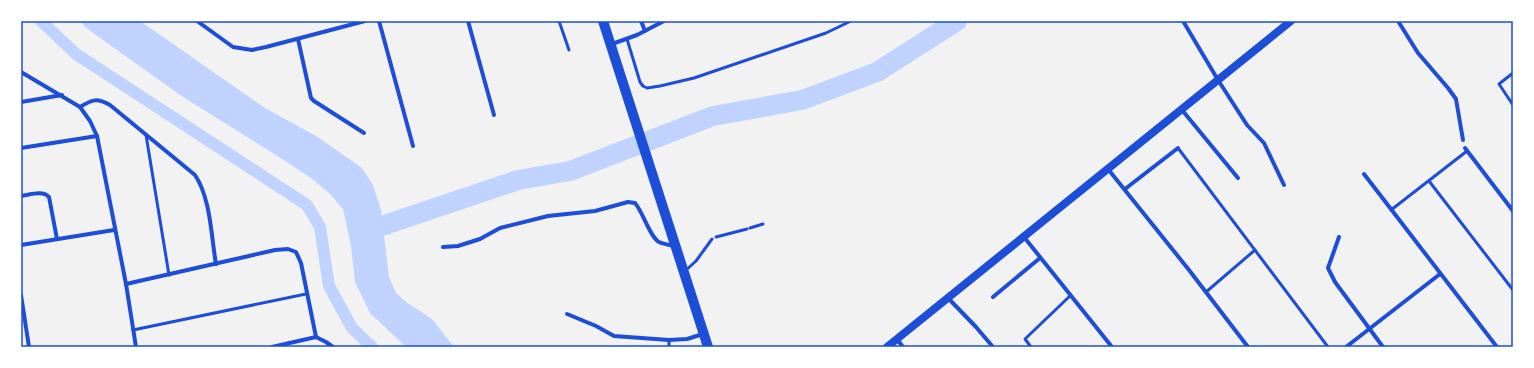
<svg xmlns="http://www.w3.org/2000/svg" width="1534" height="368" viewBox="0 0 1534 368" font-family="Spectral,serif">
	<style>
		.water { fill: #bfd3fe }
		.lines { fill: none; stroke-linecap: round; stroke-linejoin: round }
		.canal { stroke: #bfd3fe; stroke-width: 12 }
		.river { stroke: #bfd3fe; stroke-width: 20 }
		.service { stroke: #1d4ed8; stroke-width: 3 }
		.minor { stroke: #1d4ed8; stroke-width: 4 }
		.secondary { stroke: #1d4ed8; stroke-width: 8 }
		.primary { stroke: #1d4ed8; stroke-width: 10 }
		.neatline { fill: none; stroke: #1d4ed8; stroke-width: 1.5 }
	</style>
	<rect width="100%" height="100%" fill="#f2f2f2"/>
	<polygon class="water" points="79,21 140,21 265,108 316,136 362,168 373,185 381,210 389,277 396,293 406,302 432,319 454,347 406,347 370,313 355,282 351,246 343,209 330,194 311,178 276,155 183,97 89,30"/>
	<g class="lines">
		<polyline class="canal" points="41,21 76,54 307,205 320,227 329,286 352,328 372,347"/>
		<polyline class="river" points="364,232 518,180 570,171 713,116 802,100 877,72 957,21"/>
		<g class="service">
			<polyline points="559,21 569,50"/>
			<polyline points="627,39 640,82 643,86 647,88 660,86 694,78 826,33 851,21"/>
			<polyline points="1513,73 1499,84 1513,105"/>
			<polyline points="146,135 169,275"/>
			<polyline points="1178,148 1328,347"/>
			<polyline points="1429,181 1513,290"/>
			<polyline points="1391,210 1467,151"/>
			<polyline points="750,228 763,224"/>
			<polyline points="716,237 747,229"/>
			<polyline points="685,271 696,261 712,239"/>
			<polyline points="1206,292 1255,250"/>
			<polyline points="133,330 306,294"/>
			<polyline points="669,347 669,340"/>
			<polyline points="1031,347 1025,339 1071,295"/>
		</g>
		<g class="minor">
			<polyline points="197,21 233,47 252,50 266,47 365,21"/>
			<polyline points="379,21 413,146"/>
			<polyline points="468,21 494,115"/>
			<polyline points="641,21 645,31"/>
			<polyline points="1183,21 1218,80 1247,125 1264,143 1284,185"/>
			<polyline points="1398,21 1418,53 1448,88 1456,99 1463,140"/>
			<polyline points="298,39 311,98 314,101 364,133"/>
			<polyline points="612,44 637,35 664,21"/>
			<polyline points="21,72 80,107 90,121 97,136 126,284 136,347"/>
			<polyline points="21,102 62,95"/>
			<path d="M80,107c13,-8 17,-9 30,-2l85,70c16,24 16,61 21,89"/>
			<polyline points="1182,110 1238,178"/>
			<polyline points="21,148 97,136"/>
			<polyline points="1465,148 1513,211"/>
			<polyline points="1108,169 1189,270 1248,347"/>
			<polyline points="1364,174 1497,347"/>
			<polyline points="1125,189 1178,148"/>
			<path d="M21,196c9,-1 21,-6 28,1l8,42"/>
			<polyline points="1024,237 1112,347"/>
			<polyline points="1339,237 1328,268 1335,282 1383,347"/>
			<polyline points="21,245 114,230"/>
			<path d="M443,247l15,-1 22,-7 20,-11 48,-12 47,-5 33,-9 7,1c8,9 15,34 24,39 4,2 11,3 16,4"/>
			<polyline points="126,284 275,250 288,249 296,252 301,263 316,337 326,342 333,347"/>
			<polyline points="21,295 29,347"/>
			<polyline points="993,297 1040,258"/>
			<polyline points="948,298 976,327 993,347"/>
			<polyline points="567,314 596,326 614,336 669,340 687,339 703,334"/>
			<polyline points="897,339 903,347"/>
			<polyline points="272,347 316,337"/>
			<polyline points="1346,347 1440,274"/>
		</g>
		<polyline class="secondary" points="887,347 1291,21"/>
		<polyline class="primary" points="603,21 708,347"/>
	</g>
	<rect width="1534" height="368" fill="none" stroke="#ffffff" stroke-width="44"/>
	<rect x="22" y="22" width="1490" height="324" class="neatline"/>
</svg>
